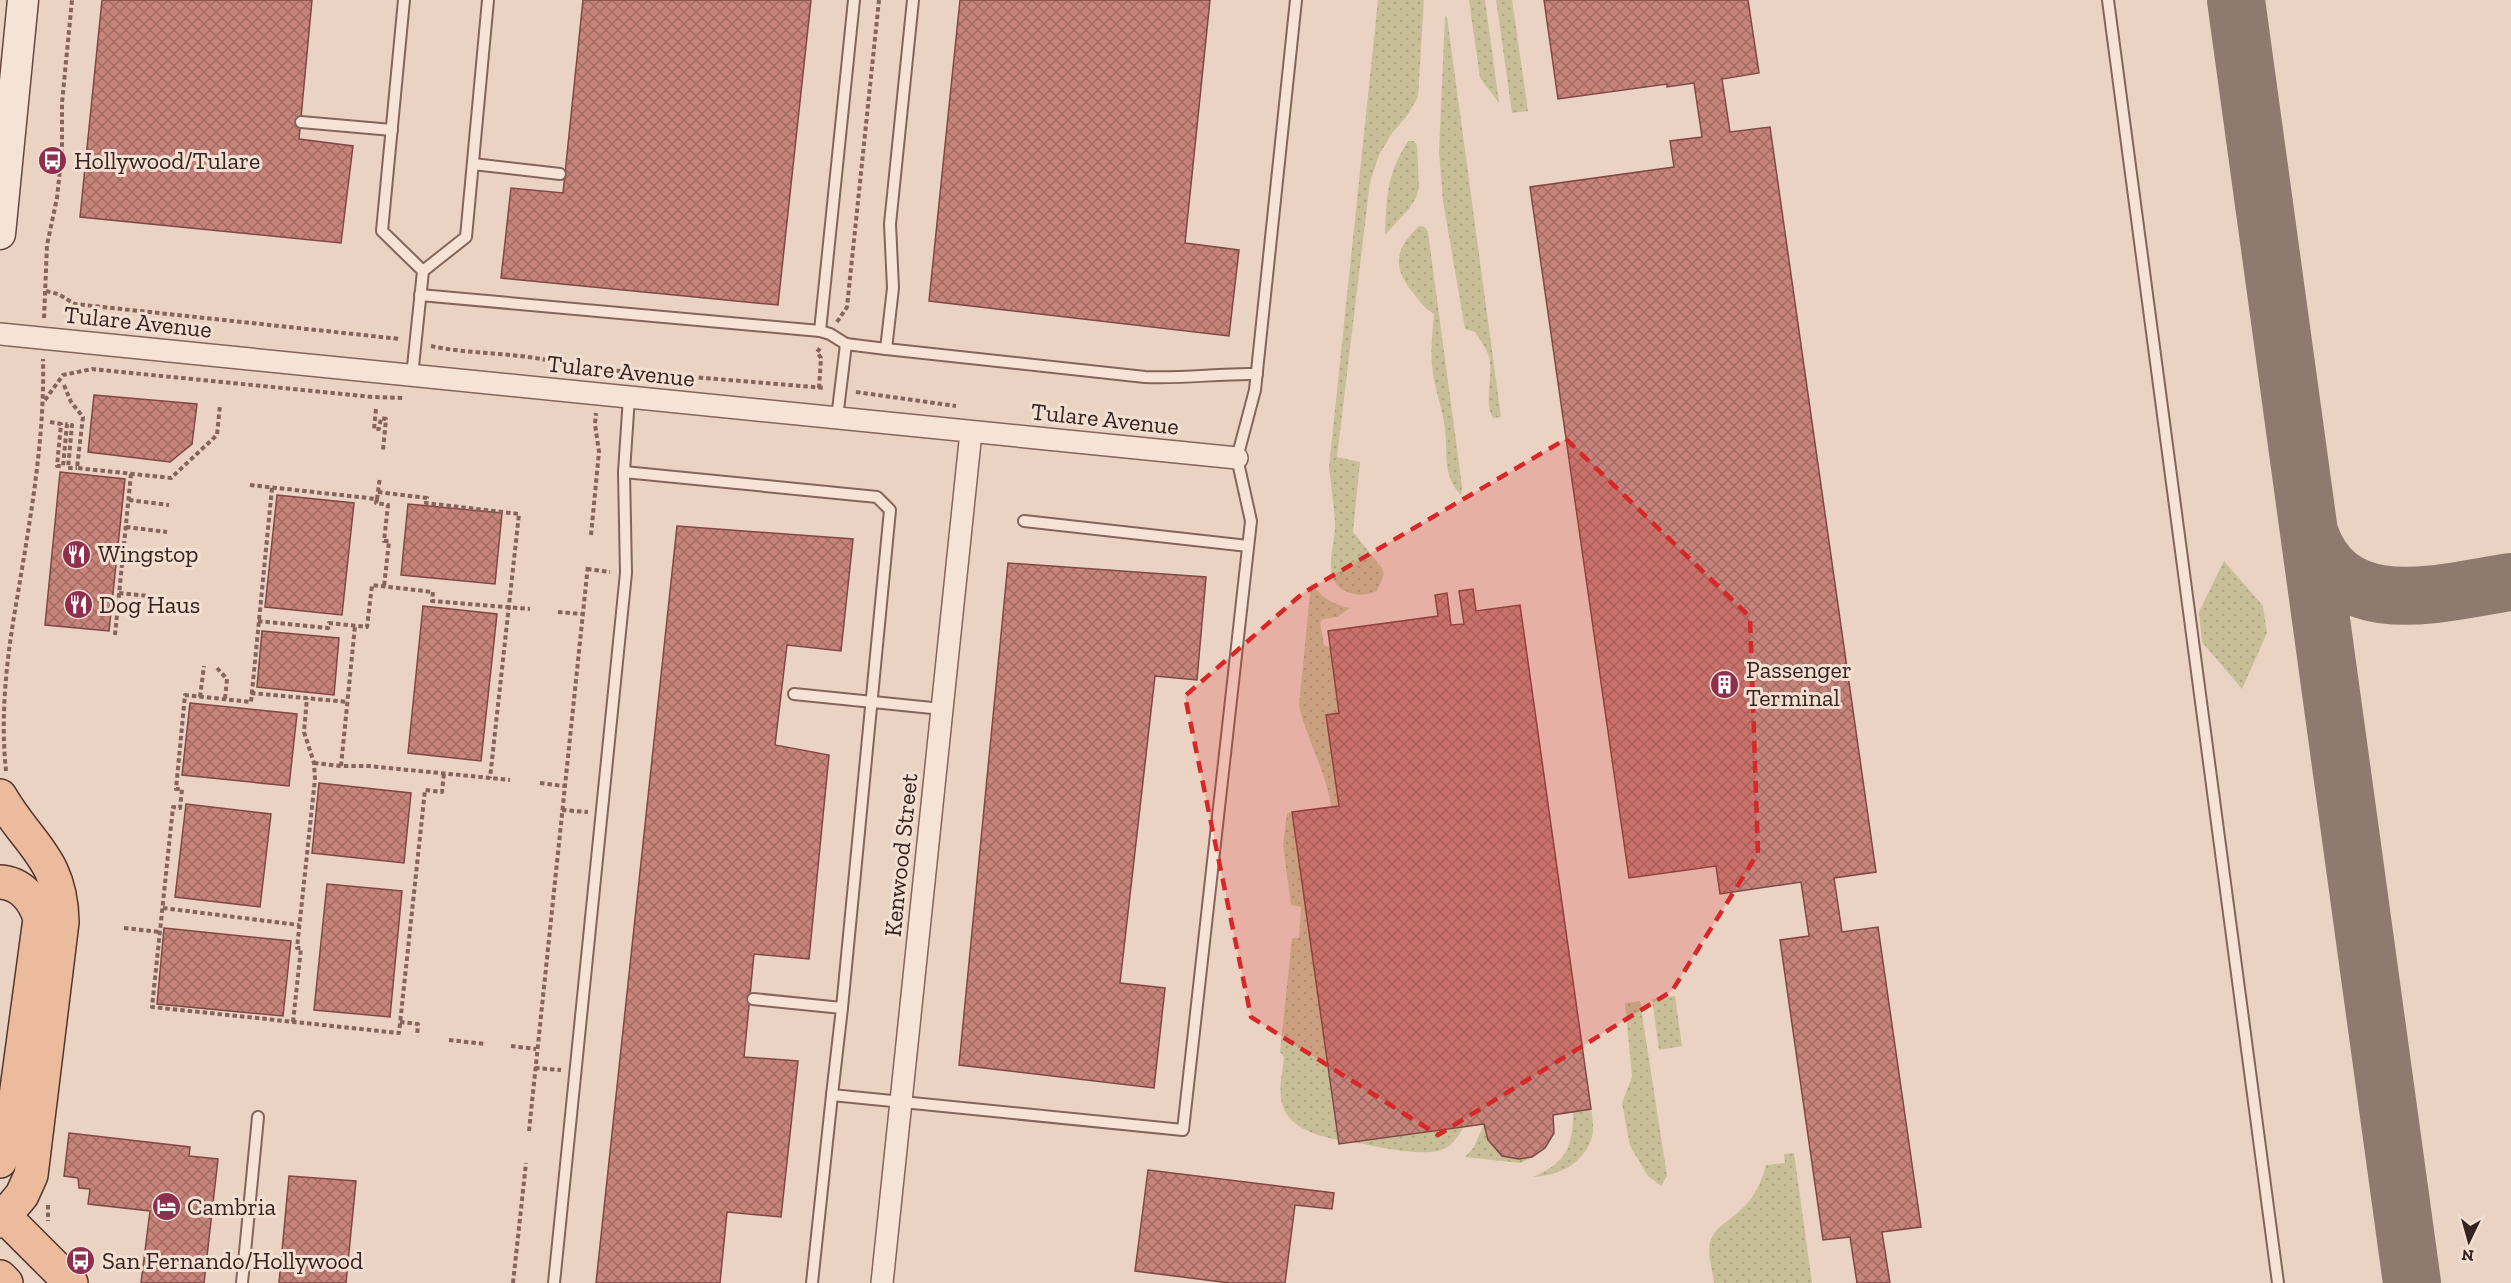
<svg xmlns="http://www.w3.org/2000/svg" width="2511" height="1283" viewBox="0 0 2511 1283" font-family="'Zilla Slab',serif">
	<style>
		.grass { fill: url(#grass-dots) }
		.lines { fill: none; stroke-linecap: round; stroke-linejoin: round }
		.taxiway { stroke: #907a70; stroke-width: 58 }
		.building { fill: url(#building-cross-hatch); stroke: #814843; stroke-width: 1.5 }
		.service-casing { stroke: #84645b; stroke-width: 14 }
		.minor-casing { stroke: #84645b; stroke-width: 24 }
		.secondary-casing { stroke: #65463f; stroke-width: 33 }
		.primary-casing { stroke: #52352f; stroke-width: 36 }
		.path { stroke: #84645b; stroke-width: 4; stroke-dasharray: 4.5 3; stroke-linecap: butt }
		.service { stroke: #f6e3d6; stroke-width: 10 }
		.minor { stroke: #f6e3d6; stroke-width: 21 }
		.secondary { stroke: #f6e3d6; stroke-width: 30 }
		.primary { stroke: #ecbb9d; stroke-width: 33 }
		.marked { fill: #d62828; fill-opacity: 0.2; stroke: #d62828; stroke-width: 4.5; stroke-dasharray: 12 8; stroke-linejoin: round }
		.labels { text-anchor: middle; stroke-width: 6; stroke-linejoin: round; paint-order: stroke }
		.poi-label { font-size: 24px; fill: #35221e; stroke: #f3dfd2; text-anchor: start }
		.street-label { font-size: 24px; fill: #35221e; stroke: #f3dfd2 }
	</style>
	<defs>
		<pattern id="grass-dots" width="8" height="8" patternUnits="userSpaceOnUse" patternTransform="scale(1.5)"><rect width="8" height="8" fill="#c8bf98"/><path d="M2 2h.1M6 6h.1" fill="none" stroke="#aca483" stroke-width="1.8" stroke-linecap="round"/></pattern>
		<pattern id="building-cross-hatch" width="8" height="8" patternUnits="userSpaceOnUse" patternTransform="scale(1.5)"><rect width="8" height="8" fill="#c6847c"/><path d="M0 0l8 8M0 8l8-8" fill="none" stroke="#a26c65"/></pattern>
	</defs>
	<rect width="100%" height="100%" fill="#ebd3c3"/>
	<g class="grass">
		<path d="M1378,0h46l-6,97 -11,19 -15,17 -13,22 -9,27 -33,275 23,5 -7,70 29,36 2,6 -7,17c-9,4 -16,5 -27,2 -32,-11 -14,-46 -15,-70 -1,-18 -4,-37 -6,-56z"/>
		<polygon points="1469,0 1485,0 1499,103 1480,78"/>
		<polygon points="1496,0 1512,0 1528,111 1512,113"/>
		<path d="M1445,16l2,1 54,400 -8,1c-10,-17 1,-41 -4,-61 -2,-9 -10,-18 -14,-25l-10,-3 -22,-128 -4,-49z"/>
		<path d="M1408,141h6l3,4 2,43 -3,10 -8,12 -23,25c2,-39 1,-59 23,-94z"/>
		<path d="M1419,226l6,1 3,5 34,254 -1,9c-19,-19 -13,-42 -16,-66 -2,-18 -9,-36 -12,-55 -3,-20 -1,-40 1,-60 -9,-5 -14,-12 -20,-20 -22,-27 -20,-44 5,-68z"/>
		<polygon points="2224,561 2263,606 2267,633 2242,689 2202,642 2199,612"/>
		<path d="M1311,583c12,15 21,21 39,25l-13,9 -14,2 -3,4 4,22 7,3 8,65 -13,2 13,91h-8c-5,-34 -24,-66 -32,-100z"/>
		<path d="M1292,812l46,328c-23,-5 -53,-13 -57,-41 -2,-13 2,-29 3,-42l-4,-5 12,-114h7l2,-31 -10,-2 -8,-60 4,-32z"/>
		<polygon points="1675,996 1682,1046 1659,1050 1652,999"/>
		<polygon points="1640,1001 1667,1176 1661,1186 1648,1176 1630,1146 1622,1103 1632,1077 1625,1003"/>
		<path d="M1591,1109c1,8 3,17 2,24 -7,30 -32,42 -60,44 33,-14 40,-30 40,-65z"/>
		<path d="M1484,1124c7,28 19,38 48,33l-12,6 -55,-6 9,-10z"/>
		<path d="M1464,1127c-5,7 -10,17 -18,21 -20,11 -70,-2 -93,-6z"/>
		<path d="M1794,1153l18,130h-98c-1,-13 -9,-34 -2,-46 4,-8 13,-14 19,-19 20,-15 29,-30 35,-53l19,-2 -1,-9z"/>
	</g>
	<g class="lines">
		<g class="taxiway">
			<polyline points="2236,0 2412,1283"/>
			<path d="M2310,535c32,89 132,57 201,47"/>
		</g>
	</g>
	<g class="building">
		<polygon points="102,0 312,0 299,139 353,146 341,243 80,217"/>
		<polygon points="583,0 811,0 778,305 501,278 511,188 563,193"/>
		<polygon points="960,0 1210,0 1185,243 1239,250 1229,336 929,301"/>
		<polygon points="1544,0 1748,0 1759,73 1722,79 1730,132 1770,127 1876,872 1834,878 1842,932 1878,927 1921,1227 1882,1232 1890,1283 1857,1283 1850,1237 1823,1240 1780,940 1809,936 1801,882 1720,894 1716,866 1629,878 1530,187 1674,167 1670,141 1702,137 1694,83 1667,87 1667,84 1558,99"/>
		<polygon points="94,395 197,404 192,444 170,462 88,452"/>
		<polygon points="60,472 125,479 109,631 45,625"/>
		<polygon points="277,495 354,503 342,615 265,607"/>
		<polygon points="408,504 502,513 495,584 401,575"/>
		<polygon points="677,526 853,539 841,651 787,645 775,745 829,755 809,959 754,954 744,1057 798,1061 781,1217 727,1212 720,1283 596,1283"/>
		<polygon points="1008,563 1206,577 1197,680 1155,676 1120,983 1165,988 1154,1088 959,1065"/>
		<polygon points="1473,589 1476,611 1520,605 1591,1109 1553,1115 1554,1133 1545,1148 1532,1157 1519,1159 1502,1156 1488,1140 1484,1124 1339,1144 1292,812 1339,806 1326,715 1339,713 1328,631 1438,616 1435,595 1447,593 1451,625 1464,624 1459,591"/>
		<polygon points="423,606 497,614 481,761 408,753"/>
		<polygon points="262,631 339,638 334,695 257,687"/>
		<polygon points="190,703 297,714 289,786 182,775"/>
		<polygon points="319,783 411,793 404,863 312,853"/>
		<polygon points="186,804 271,814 260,907 175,897"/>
		<polygon points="327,884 402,891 390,1017 314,1010"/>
		<polygon points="164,928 291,941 283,1016 157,1004"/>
		<polygon points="69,1133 190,1147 189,1156 218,1159 204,1283 141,1283 150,1211 88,1204 90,1189 79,1188 78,1178 64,1176"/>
		<polygon points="1148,1170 1334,1193 1332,1209 1295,1205 1285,1283 1230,1283 1135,1271"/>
		<polygon points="289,1176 356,1181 346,1283 279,1283"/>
	</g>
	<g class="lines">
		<defs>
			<g id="service">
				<polyline points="404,0 382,231 423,271 412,376"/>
				<polyline points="2108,0 2278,1283"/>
				<polyline points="301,122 392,130"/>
				<polyline points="473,164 560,174"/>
				<polyline points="423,271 466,237 488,0"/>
				<polyline points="420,295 820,331"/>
				<polyline points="846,344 830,334 820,331 854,0"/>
				<path d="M886,349l259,28c38,2 75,-4 112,-3"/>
				<polyline points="837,418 846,344 886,349 893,288 890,224 913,0"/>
				<polyline points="624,472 877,497 890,510 842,1008"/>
				<polyline points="1024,521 1248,546"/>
				<polyline points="794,694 942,709"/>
				<polyline points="753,999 842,1008 832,1095"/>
				<polyline points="242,1283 258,1117"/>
				<polyline points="554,1283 626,573 624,472 629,397"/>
				<polyline points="812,1283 832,1095 1183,1130 1251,521 1237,458 1255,390 1296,0"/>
			</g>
			<g id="minor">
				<polyline points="0,334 1237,458"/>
				<polyline points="882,1283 971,432"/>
			</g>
			<polyline id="secondary" points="0,234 23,0"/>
			<g id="primary">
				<path d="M0,796c28,49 61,62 62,126l-31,253 -9,20 -22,26"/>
				<path d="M0,882c21,1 35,18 40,37l-28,207 -12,35"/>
				<polyline points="0,1212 71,1283"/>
				<polyline points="0,1277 6,1283"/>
			</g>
		</defs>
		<use href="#service" class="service-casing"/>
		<use href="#minor" class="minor-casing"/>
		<use href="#secondary" class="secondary-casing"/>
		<use href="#primary" class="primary-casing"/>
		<g class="path">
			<polyline points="46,291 58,294 75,304 400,339"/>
			<polyline points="44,318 47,245 57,198 62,150 62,103 72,0"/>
			<polyline points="837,322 847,307 879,0"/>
			<path d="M431,346c46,10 96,5 141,21l253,21"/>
			<polyline points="64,385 71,402 83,417 77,468 171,478 217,435 220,405"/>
			<polyline points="819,388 821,358 817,352 822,346"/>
			<polyline points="856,392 956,406"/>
			<polyline points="45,400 63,375 92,369 372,397 404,398"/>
			<polyline points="376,409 374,429 379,429 381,418 386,419 383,450"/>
			<polyline points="50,422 61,424 57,466 63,466 67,424 72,425 68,468 77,468"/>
			<polyline points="250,485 377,499 380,477"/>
			<polyline points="272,488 251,702 185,695 176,789 182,789 180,808 173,807 152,1007 399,1033 425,790 442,792 444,773"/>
			<polyline points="378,492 427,498 426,503 519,514 490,778"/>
			<polyline points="377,499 376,503 388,505 384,541 389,541 384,587"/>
			<polyline points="129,500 169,505"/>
			<polyline points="126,527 167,532"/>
			<polyline points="591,535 599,452 595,424 596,413"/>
			<polyline points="587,569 610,572"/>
			<polyline points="119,593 159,597"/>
			<polyline points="558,612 582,614"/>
			<polyline points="258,621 328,628 329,623 367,627 372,585 433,592 432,601 530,609"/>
			<polyline points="115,635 131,474"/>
			<polyline points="217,668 227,679 225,699"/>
			<polyline points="251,693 348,702"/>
			<polyline points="200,697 204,666"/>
			<polyline points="314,763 341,766 369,766 510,780"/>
			<polyline points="341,766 355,626"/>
			<path d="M6,771c-6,-57 1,-116 11,-172 13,-79 28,-160 26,-240"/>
			<polyline points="540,783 564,786"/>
			<polyline points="562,810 588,812"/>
			<polyline points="163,908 299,925"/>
			<polyline points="124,928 160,932"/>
			<polyline points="293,1022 301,948 297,948 315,779 314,763 304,732 307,698"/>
			<polyline points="400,1022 418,1024 417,1036"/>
			<polyline points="449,1040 485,1044"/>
			<polyline points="511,1046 536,1049"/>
			<polyline points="535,1068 561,1070"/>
			<polyline points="529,1131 588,565"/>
			<polyline points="48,1205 48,1221"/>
			<polyline points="513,1283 526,1163"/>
		</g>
		<use href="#service" class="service"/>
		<use href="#minor" class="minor"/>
		<use href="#secondary" class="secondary"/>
		<use href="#primary" class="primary"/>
	</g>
	<path class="marked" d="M1566,439l184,178 8,236 -86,138 -234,144 -187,-118 -66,-321 118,-103z"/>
	<defs>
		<symbol id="bus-disc" viewBox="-11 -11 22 22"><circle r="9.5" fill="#8e304d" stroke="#f3dfd2"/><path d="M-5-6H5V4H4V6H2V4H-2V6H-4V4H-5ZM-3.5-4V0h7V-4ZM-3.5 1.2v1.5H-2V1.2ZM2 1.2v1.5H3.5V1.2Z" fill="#fff"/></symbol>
		<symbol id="restaurant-disc" viewBox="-11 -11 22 22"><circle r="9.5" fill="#8e304d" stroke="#f3dfd2"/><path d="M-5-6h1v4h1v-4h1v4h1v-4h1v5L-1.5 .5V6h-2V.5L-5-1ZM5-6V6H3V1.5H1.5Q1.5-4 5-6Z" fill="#fff"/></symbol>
		<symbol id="building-disc" viewBox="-11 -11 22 22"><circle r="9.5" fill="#8e304d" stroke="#f3dfd2"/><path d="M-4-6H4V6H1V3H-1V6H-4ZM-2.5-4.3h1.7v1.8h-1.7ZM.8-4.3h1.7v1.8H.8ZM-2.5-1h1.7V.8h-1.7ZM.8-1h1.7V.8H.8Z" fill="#fff"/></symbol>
		<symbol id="hotel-disc" viewBox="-11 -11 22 22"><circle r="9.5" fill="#8e304d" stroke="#f3dfd2"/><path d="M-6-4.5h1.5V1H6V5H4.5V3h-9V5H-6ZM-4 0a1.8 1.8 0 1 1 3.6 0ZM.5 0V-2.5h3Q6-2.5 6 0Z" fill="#fff"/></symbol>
	</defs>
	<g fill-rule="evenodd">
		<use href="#bus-disc" x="36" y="144" width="33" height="33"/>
		<use href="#restaurant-disc" x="60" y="538" width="33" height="33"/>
		<use href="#restaurant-disc" x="62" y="588" width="33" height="33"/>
		<use href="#building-disc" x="1708" y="668" width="33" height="33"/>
		<use href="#hotel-disc" x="150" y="1190" width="33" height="33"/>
		<use href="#bus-disc" x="64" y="1244" width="33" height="33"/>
	</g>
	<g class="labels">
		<g class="poi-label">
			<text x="74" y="169">Hollywood/Tulare</text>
			<text x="98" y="562">Wingstop</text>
			<text x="99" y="613">Dog Haus</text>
			<text x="1746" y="678">Passenger<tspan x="1746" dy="28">Terminal</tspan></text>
			<text x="187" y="1215">Cambria</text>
			<text x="102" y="1269">San Fernando/Hollywood</text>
		</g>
		<g class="street-label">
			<text transform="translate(138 322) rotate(6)" y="8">Tulare Avenue</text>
			<text transform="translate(621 371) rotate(6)" y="8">Tulare Avenue</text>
			<text transform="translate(1105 419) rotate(6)" y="8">Tulare Avenue</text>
			<text transform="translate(901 855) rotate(-84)" y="8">Kenwood Street</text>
		</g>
	</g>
	<g transform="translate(2469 1241) rotate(185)" stroke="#f3dfd2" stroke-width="4.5" paint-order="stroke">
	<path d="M0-4.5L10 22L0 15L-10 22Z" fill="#35221e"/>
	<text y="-9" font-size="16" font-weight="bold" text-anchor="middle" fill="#35221e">N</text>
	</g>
</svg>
